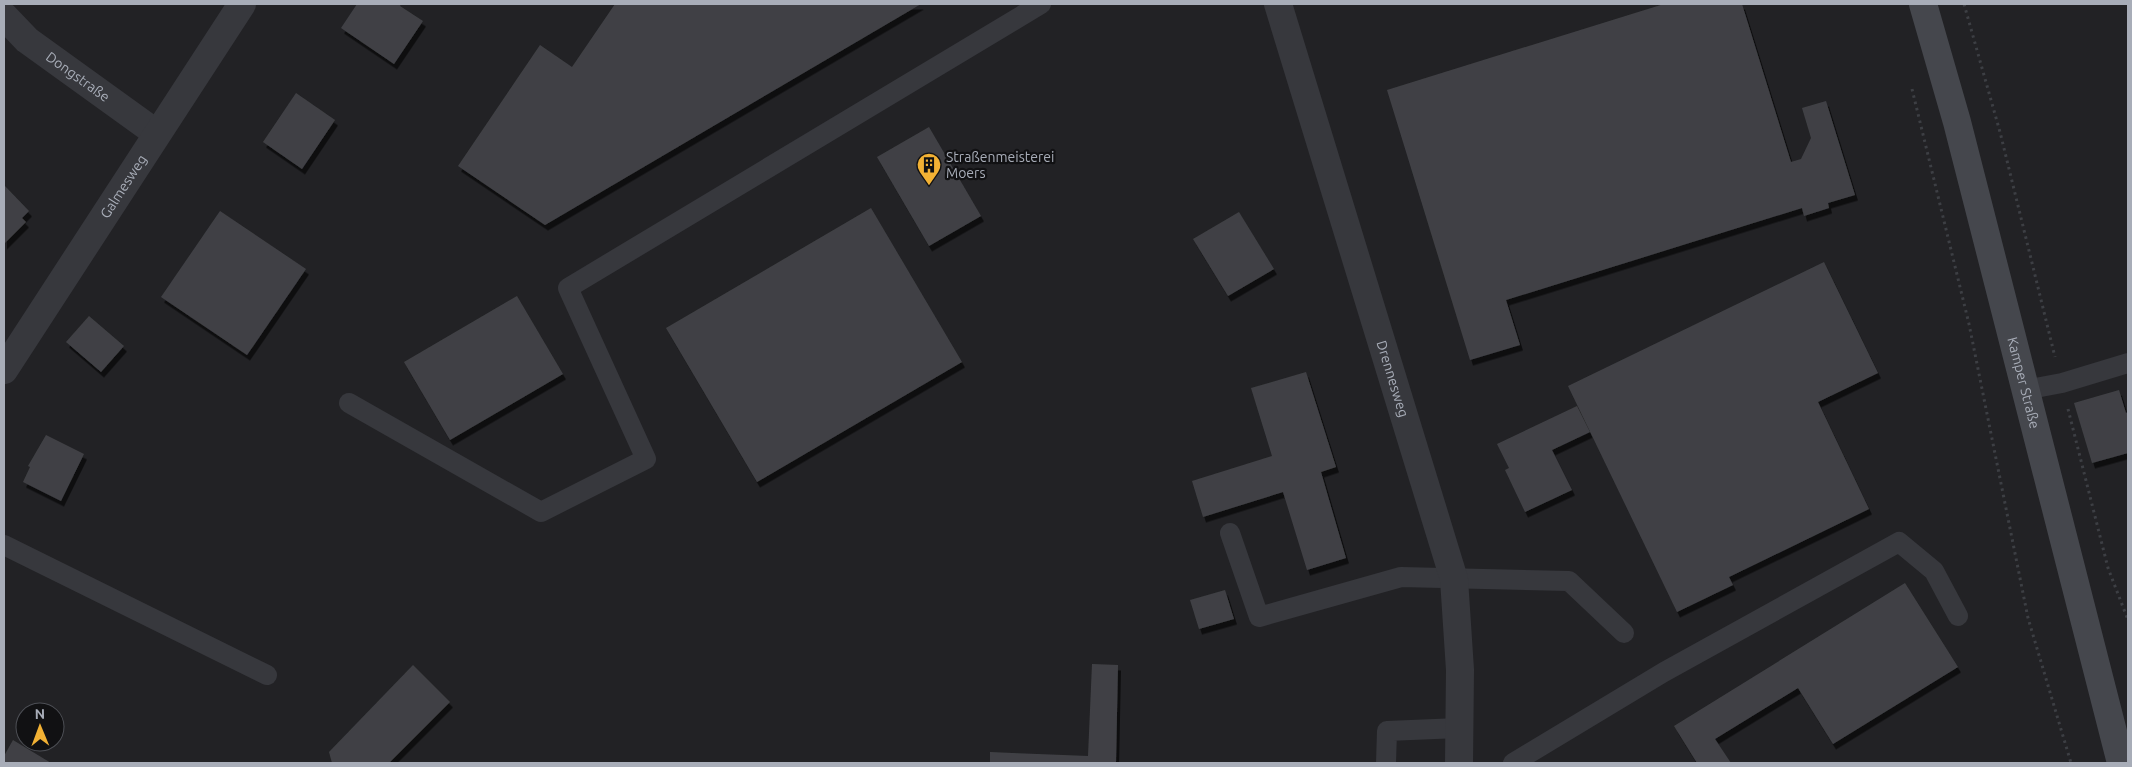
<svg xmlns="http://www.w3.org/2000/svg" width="2132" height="767" viewBox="0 0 2132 767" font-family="Ubuntu,sans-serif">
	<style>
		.built { fill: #222225; fill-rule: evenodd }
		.building { fill: #404145; filter: url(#shadow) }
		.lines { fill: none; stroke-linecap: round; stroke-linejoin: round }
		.path { stroke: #3d3f44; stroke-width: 3; stroke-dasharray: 2.5 4; stroke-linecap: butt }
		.service { stroke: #37383d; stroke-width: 20 }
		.minor { stroke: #37383d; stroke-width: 28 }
		.tertiary { stroke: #37383d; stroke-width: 28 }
		.secondary { stroke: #45474d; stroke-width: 28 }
		.labels { text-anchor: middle; stroke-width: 4.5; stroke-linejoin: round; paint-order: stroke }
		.street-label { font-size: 14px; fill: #a8adb8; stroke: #111113 }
		.poi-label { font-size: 14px; fill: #a8adb8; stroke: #111113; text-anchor: start }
	</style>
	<defs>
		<filter id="shadow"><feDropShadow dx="3" dy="5.5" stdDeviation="0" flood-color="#0009"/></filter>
	</defs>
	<rect width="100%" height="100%" fill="#161618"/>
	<path class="built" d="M4,4h2124v759h-2124zM25,712h30v30h-30z"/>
	<g class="building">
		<polygon points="357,4 401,4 400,6 423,21 394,64 341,28"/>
		<polygon points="615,4 921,4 545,225 458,166 540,45 572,67"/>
		<polygon points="1664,4 1742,4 1791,162 1801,159 1811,138 1802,108 1826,101 1855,195 1828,203 1829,208 1804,216 1802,208 1506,300 1520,345 1470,360 1387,90"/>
		<polygon points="296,93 335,120 302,169 263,142"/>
		<polygon points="929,127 981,216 929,246 877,157"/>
		<polygon points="4,185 29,211 22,218 26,222 4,244"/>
		<polygon points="871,208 962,362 757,482 666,328"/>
		<polygon points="220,211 306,269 247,355 161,297"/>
		<polygon points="1239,212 1274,269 1228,296 1193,239"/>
		<polygon points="1824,262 1878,373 1818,402 1869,509 1729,577 1733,585 1677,612 1568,386"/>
		<polygon points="517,296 563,374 450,440 404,362"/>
		<polygon points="89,316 124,346 101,372 66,342"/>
		<polygon points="1306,372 1336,467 1321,472 1346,558 1307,570 1283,492 1203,517 1192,481 1272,456 1251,388"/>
		<polygon points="2119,390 2126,413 2128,412 2128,453 2092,463 2074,403"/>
		<polygon points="1577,406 1590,432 1552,450 1572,490 1525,512 1505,470 1509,468 1497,444"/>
		<polygon points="46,435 84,454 61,501 23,482 30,467 28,466"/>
		<polygon points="1905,583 1958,667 1833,744 1798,688 1715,739 1731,763 1697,763 1674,726"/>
		<polygon points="1225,590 1234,619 1199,629 1190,600"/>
		<polygon points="1092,664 1118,665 1116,763 990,763 990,752 1088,756"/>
		<polygon points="413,665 450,702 389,763 332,763 329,752"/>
		<polygon points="13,740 51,763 4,763 4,756"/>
	</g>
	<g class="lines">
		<g class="path">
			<polyline points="1964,4 2000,132 2055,357"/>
			<polyline points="1912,89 1969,324 2028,618 2071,763"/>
			<polyline points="2068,409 2108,568 2128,620"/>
		</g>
		<g class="service">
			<polyline points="2025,390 2062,383 2128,363"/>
			<polyline points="349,403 541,512 646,459 568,288 1041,4"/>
			<polyline points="1230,533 1259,617 1401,577 1569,581 1624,633"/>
			<polyline points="4,545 267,675"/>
			<polyline points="1386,763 1387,731 1459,728"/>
			<polyline points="1513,763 1664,672 1899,542 1934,571 1958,616"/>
		</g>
		<g class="minor">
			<path id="s1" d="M1278,4l176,575 6,91 -1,93"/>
			<path id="s2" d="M4,16l23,24 129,93"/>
		</g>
		<path class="tertiary" id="s3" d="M4,370l238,-366"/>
		<path class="secondary" id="s4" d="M1923,4l34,118 164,641"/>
	</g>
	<defs>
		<symbol id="building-pin" viewBox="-11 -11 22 30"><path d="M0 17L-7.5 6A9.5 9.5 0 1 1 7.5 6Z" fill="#f2b134" stroke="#111113"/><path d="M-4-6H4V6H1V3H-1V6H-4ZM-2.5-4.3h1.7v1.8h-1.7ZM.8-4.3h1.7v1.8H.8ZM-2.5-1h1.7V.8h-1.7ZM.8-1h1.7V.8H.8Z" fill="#111"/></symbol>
	</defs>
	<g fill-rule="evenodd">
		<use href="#building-pin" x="915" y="151" width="28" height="38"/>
	</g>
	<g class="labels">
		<g class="street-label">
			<text dy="5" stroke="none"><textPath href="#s2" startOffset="96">Dongstraße</textPath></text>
			<text dy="5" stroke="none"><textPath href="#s3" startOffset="219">Galmesweg</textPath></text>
			<text dy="5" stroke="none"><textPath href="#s1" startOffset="392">Drennesweg</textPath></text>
			<text dy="5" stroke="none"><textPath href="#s4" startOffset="392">Kamper Straße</textPath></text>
		</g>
		<g class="poi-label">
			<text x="946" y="162">Straßenmeisterei<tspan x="946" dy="16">Moers</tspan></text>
		</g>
	</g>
	<rect width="2132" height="767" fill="none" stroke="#a8adb8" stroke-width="10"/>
	<g transform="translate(40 727) rotate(359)"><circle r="24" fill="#111113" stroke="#4d4f55"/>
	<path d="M0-4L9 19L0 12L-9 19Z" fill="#f2b134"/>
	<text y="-8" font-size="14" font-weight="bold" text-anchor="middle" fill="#a8adb8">N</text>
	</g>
</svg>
